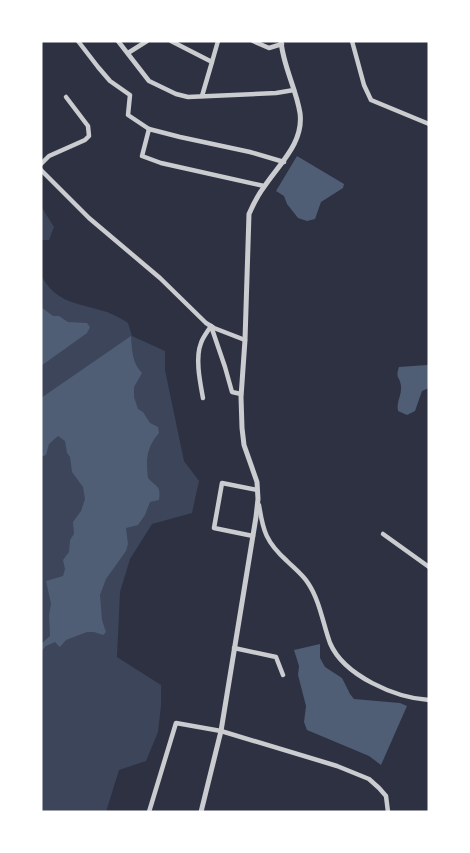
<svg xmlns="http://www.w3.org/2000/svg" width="470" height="853" viewBox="0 0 470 853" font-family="'Sofia Sans Condensed',sans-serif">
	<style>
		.green { fill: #3c4559 }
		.water { fill: #4f5d75 }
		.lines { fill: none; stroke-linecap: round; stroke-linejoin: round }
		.minor { stroke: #caccd0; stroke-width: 4.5 }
		.tertiary { stroke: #caccd0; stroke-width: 5 }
	</style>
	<rect width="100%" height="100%" fill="#2d3142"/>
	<g class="green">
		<polygon points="41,206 54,227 49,240 41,240"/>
		<path d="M41,275c15,29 38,28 66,37 8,3 15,7 21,11l4,13 33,15v19l19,91 15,20 -7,32 -40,11 -22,35 -10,33 -3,65 44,28v21l-3,26 -12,29 -27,9 -13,42h-65z"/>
	</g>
	<g class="water">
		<polygon points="297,156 344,184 343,188 321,202 315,219 307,221 298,218 287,204 284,196 276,191"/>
		<polygon points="41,307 53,316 59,316 68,322 87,323 90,327 87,333 41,366"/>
		<path d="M131,336c1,14 1,27 11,37l-8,14v10l4,12 5,3 7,11 8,4 1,6c-13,15 -13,27 -11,45 9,10 13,7 11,22l-9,2 -5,13 -7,10 -12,3 2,16 -2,7 -20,28 -6,16 2,25 4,12 -3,3 -9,-3h-7l-21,8 -6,7 -5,-5 -9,4 -5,6v-8l9,-8 -1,-21 2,-11 -5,-23 17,-5 2,-7 -2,-9 6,-8 1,-12 4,-6 -1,-12 8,-11 4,-12 -2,-12 -11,-15 -2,-15 -3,-4 -2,-12 -7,-5 -9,8 -3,11 -5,2v-59z"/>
		<path d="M429,363v25l-7,3 -7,20 -8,4 -9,-4c-2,-9 4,-16 3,-25 -1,-10 -6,-7 -2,-19l28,-2z"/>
		<polygon points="320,644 320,658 325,667 342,678 350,694 354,699 400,703 407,706 381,765 369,756 307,730 304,722 306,706 298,675 299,666 294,650"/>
	</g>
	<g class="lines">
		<g class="minor">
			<polyline points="78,41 98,67 110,81 130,95 128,115 149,129 180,137 250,152 284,162"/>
			<polyline points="118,41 149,81 176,94 188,97 276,93 294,90"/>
			<polyline points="171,41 212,62 218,41"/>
			<polyline points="253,41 269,48 282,44"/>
			<polyline points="352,41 364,85 371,100 429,124"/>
			<polyline points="128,53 147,41"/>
			<polyline points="202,96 212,62"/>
			<polyline points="149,129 142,156 161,163 264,186"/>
			<polyline points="41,164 49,156 85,140 89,136 88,126 66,97"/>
			<polyline points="41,170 89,218 160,278 206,323 214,328 245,340"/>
			<polyline points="211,326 225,367 232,392 241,394"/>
			<path d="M203,398c-3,-16 -8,-40 -2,-55 2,-6 7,-12 10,-17"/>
			<path d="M259,505c4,26 7,37 28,56 7,7 16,14 21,22 12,18 15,41 22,60 14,33 66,55 99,57"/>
			<polyline points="383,534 429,567"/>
			<polyline points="253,536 214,528 222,483 257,490"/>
			<polyline points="234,648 276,657 283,675"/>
			<polyline points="149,812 176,723 221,731 337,766 369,779 379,788 386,796 388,812"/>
		</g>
		<path class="tertiary" d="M201,812l20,-81 35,-214 2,-18 -1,-17 -13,-37 -2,-17 -1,-31 4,-57 4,-126c4,-9 8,-18 15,-27 15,-23 40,-44 36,-74 -4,-25 -17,-47 -19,-72"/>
	</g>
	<rect width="470" height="853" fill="none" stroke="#ffffff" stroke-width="85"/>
</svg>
